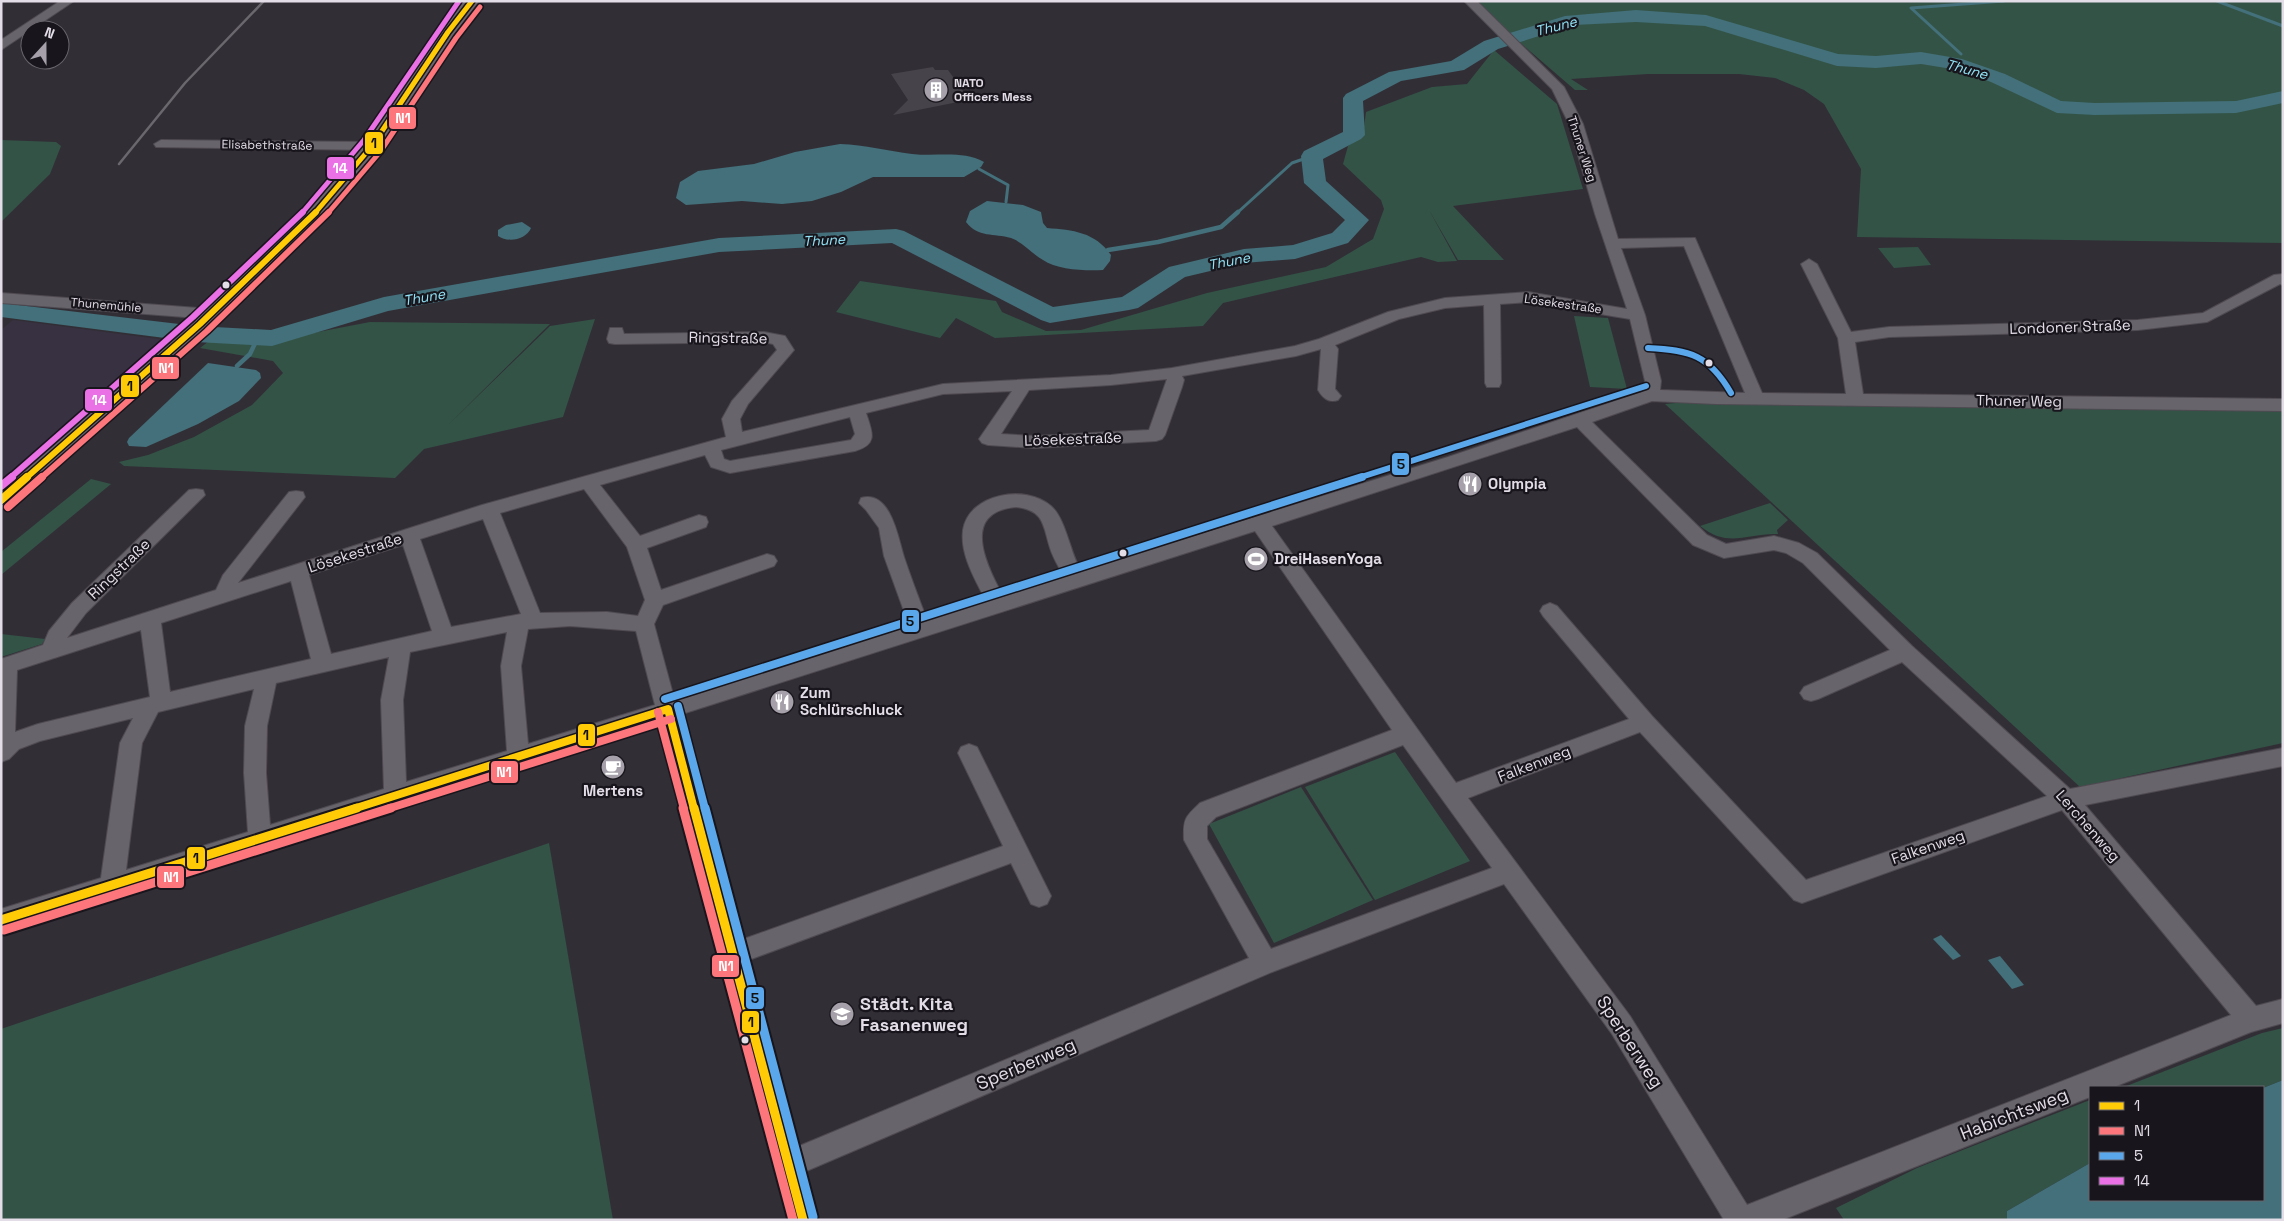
<svg xmlns="http://www.w3.org/2000/svg" width="2284" height="1221" viewBox="0 0 2284 1221" font-family="'Space Grotesk',sans-serif">
	<style>
		.commercial { fill: #383141 }
		.green { fill: #335346 }
		.water { fill: #43707a }
		.lines { fill: none; stroke-linecap: round; stroke-linejoin: round }
		.stream-far1 { stroke: #43707a; stroke-width: 3 }
		.stream { stroke: #43707a; stroke-width: 4.5 }
		.river { fill: #43707a; fill-rule: evenodd }
		.building { fill: #47434a }
		.minor-casing { stroke: #4f4a52; stroke-width: 2 }
		.major-casing { stroke: #4f4a52; stroke-width: 3 }
		.minor { fill: #68646b; fill-rule: evenodd }
		.major { fill: #6d656c; fill-rule: evenodd }
		.rail { stroke: #6a676d; stroke-width: 2.5 }
		.bus-1-far3-casing { stroke: #18151c; stroke-width: 8 }
		.bus-1-far2-casing { stroke: #18151c; stroke-width: 9 }
		.bus-1-far1-casing { stroke: #18151c; stroke-width: 11 }
		.bus-1-casing { stroke: #18151c; stroke-width: 13 }
		.bus-2-far3-casing { stroke: #18151c; stroke-width: 8 }
		.bus-2-far2-casing { stroke: #18151c; stroke-width: 9 }
		.bus-2-far1-casing { stroke: #18151c; stroke-width: 11 }
		.bus-2-casing { stroke: #18151c; stroke-width: 13 }
		.bus-3-far2-casing { stroke: #18151c; stroke-width: 9 }
		.bus-3-far1-casing { stroke: #18151c; stroke-width: 11 }
		.bus-3-casing { stroke: #18151c; stroke-width: 13 }
		.bus-4-far2-casing { stroke: #18151c; stroke-width: 8 }
		.bus-4-far1-casing { stroke: #18151c; stroke-width: 9 }
		.bus-4-casing { stroke: #18151c; stroke-width: 11 }
		.bus-1-far3 { stroke: #ffcb06; stroke-width: 5 }
		.bus-1-far2 { stroke: #ffcb06; stroke-width: 6 }
		.bus-1-far1 { stroke: #ffcb06; stroke-width: 8 }
		.bus-1 { stroke: #ffcb06; stroke-width: 9 }
		.bus-2-far3 { stroke: #fd767b; stroke-width: 5 }
		.bus-2-far2 { stroke: #fd767b; stroke-width: 6 }
		.bus-2-far1 { stroke: #fd767b; stroke-width: 8 }
		.bus-2 { stroke: #fd767b; stroke-width: 9 }
		.bus-3-far2 { stroke: #5aa8eb; stroke-width: 6 }
		.bus-3-far1 { stroke: #5aa8eb; stroke-width: 8 }
		.bus-3 { stroke: #5aa8eb; stroke-width: 9 }
		.bus-4-far2 { stroke: #ea70e6; stroke-width: 5 }
		.bus-4-far1 { stroke: #ea70e6; stroke-width: 6 }
		.bus-4 { stroke: #ea70e6; stroke-width: 8 }
		.bus-dot { fill: #e3dde7; stroke: #18151c; stroke-width: 2 }
		.labels { text-anchor: middle; stroke-width: 4.5; stroke-linejoin: round; paint-order: stroke }
		.far-poi-label { font-size: 12px; font-weight: bold; fill: #e3dde7; stroke: #18151c; text-anchor: start }
		.far-street-label { font-size: 12px; fill: #e3dde7; stroke: #18151c }
		.far-water-label { font-size: 14px; font-style: italic; fill: #91e4f7; stroke: #18151c }
		.street-label { font-size: 15px; fill: #e3dde7; stroke: #18151c }
		.poi-label { font-size: 15px; font-weight: bold; fill: #e3dde7; stroke: #18151c; text-anchor: start }
		.near-poi-label { font-size: 18px; font-weight: bold; fill: #e3dde7; stroke: #18151c; text-anchor: start }
		.near-street-label { font-size: 18px; fill: #e3dde7; stroke: #18151c }
		.line-badge { stroke: #18151c; stroke-width: 2 }
		.badge-label { font-size: 14px; text-anchor: middle; font-weight: bold; fill: #fff }
		.pale-badge-label { font-size: 14px; text-anchor: middle; font-weight: bold; fill: #111 }
	</style>
	<rect width="100%" height="100%" fill="#322e36"/>
	<polygon class="commercial" points="13,320 166,340 1,487 1,330"/>
	<g class="green">
		<polygon points="1477,1 2283,1 2283,243 1857,237 1861,169 1824,104 1804,90 1775,78 1739,74 1648,74 1571,79 1588,90 1575,90 1502,27"/>
		<polygon points="1494,50 1557,104 1583,189 1453,206 1504,260 1458,260 1429,210 1457,261 1438,262 1421,257 1223,303 1203,326 995,338 956,318 940,338 836,312 860,281 996,301 1002,312 1046,331 1081,330 1207,293 1326,267 1373,239 1384,209 1381,200 1343,164 1348,146 1363,134 1366,112 1432,87 1467,84"/>
		<polygon points="1,140 56,142 61,146 50,174 1,222"/>
		<polygon points="1918,247 1931,265 1894,268 1878,248"/>
		<polygon points="1574,316 1608,318 1627,389 1590,387"/>
		<polygon points="595,319 563,417 424,449 395,478 124,466 119,462 148,455 194,437 252,405 283,373 273,361 200,348 209,341 271,341 370,322 550,324 445,428 550,326"/>
		<polygon points="1729,398 2283,405 2283,743 2080,787 1665,404"/>
		<polygon points="91,479 111,484 1,575 1,552"/>
		<path d="M1770,503l18,17 -11,10 1,4c-32,-1 -49,15 -78,-8z"/>
		<polygon points="1,634 45,639 42,644 1,657"/>
		<polygon points="1395,752 1470,861 1375,900 1305,787"/>
		<polygon points="1301,787 1373,900 1274,943 1209,824"/>
		<polygon points="549,843 613,1220 1,1220 1,1029"/>
		<polygon points="2283,1028 2283,1080 2263,1088 2124,1087 2262,1033"/>
		<polygon points="2090,1100 2090,1163 2007,1211 2007,1220 1844,1220 1836,1208 1917,1168"/>
	</g>
	<g class="water">
		<path d="M840,144c25,1 48,7 72,10 25,3 50,-4 72,8l-3,5 -17,10h-91l-32,15 -29,9 -30,3 -40,-3 -56,4 -10,-7 4,-16 18,-11 56,-7 41,-12z"/>
		<path d="M987,201l36,4 18,7 2,11 4,5c26,2 48,4 64,27l-1,6 -7,9c-17,1 -46,0 -60,-10 -11,-6 -20,-18 -32,-22 -17,-5 -33,0 -45,-16l4,-11z"/>
		<path d="M522,222l9,6c-5,12 -23,15 -33,8v-6l8,-5z"/>
		<polygon points="208,363 256,370 260,373 261,378 239,401 198,424 146,447 129,446 127,442 129,438"/>
		<polygon points="1941,935 1961,956 1953,960 1933,939"/>
		<polygon points="2000,956 2024,985 2012,989 1988,960"/>
		<polygon points="2283,1080 2283,1220 2007,1220 2007,1211 2090,1163 2090,1200 2263,1200 2263,1088"/>
	</g>
	<g class="lines">
		<g class="stream-far1">
			<polyline points="2217,1 2283,26"/>
			<polyline points="1961,54 1911,8 2004,1"/>
			<polyline points="979,169 1008,185 1006,202"/>
			<polyline points="1237,213 1292,163 1312,156"/>
		</g>
		<g class="stream">
			<polyline points="1108,250 1158,242 1221,227 1238,212"/>
			<polyline points="237,366 250,354 258,337"/>
		</g>
		<polygon class="river" points="1636,10 1706,15 1838,54 1876,56 1921,52 1962,59 2005,74 2061,101 2095,103 2236,101 2283,91 2283,103 2236,113 2095,115 2057,113 1991,82 1958,70 1921,64 1876,68 1837,66 1705,26 1636,22 1574,25 1498,49 1464,70 1401,81 1363,101 1365,135 1361,139 1323,159 1326,181 1369,220 1348,243 1295,259 1244,263 1185,277 1138,308 1129,310 1050,323 1041,320 892,243 719,252 388,311 272,346 196,342 1,317 1,303 196,326 271,330 384,297 719,238 896,229 904,231 1053,307 1122,297 1169,267 1244,249 1293,245 1332,233 1345,220 1304,183 1301,156 1304,151 1343,132 1343,98 1346,94 1389,72 1451,61 1484,41 1565,16"/>
	</g>
	<polygon class="building" points="933,67 935,70 948,70 966,95 958,102 893,115 908,100 891,74"/>
	<g class="lines">
		<defs>
			<g id="minor">
				<polygon points="60,1 74,1 1,50 1,40"/>
				<path d="M1464,1h13l87,86 19,37 35,115 77,-1 67,155 84,1 -8,-56 -37,-74 8,-5 8,5 34,68 38,-5 249,-7 65,-7 71,-38 9,-1v11l-3,-1 -73,38 -69,8 -249,7 -34,5 8,52 420,5v12l-567,-7 -64,-3 -60,21 115,113 19,9 48,-8 25,7 18,10 95,93 158,143 213,-41v18l-198,39 171,201 27,-7v24l-32,9 -137,55h-24v10l-308,123h-58l-112,-186 -108,-150 -232,88 -468,200 13,48h-28l-130,-499 -658,210v-22l100,-31 19,-135 13,-25 -93,23 -21,8 -10,10 -8,3v-103l42,-14 6,-14 23,-28 117,-113 7,-1 7,1 2,5 -119,118 -19,25 149,-48 7,-15 66,-83 7,-1 7,1 2,5 -67,86 244,-78 244,-68 -4,-18 10,-18 45,-51 -4,-6 -9,-2 -149,2 -6,-1 -2,-4 3,-11h12l2,6 140,-2 21,4 9,14 -46,54 -8,15 2,13 201,-48 168,-9 61,-7 123,-22 24,-7 69,-27 57,-14 83,-6 99,17 -32,-95 -26,-90 -17,-35zM1684,246l61,147 -85,-3 1,-9 -16,-66 -24,-67zM1528,302l102,17 15,62 -3,11 -194,65 -367,114c-11,-18 -15,-52 -30,-65 -25,-22 -82,-13 -88,24 -3,25 12,49 23,71l-59,19c-8,-21 -16,-42 -23,-63 -6,-19 -13,-67 -43,-59l-2,5 7,7 13,18 5,28 25,69 -235,73 -20,-74 9,-19 111,-39 3,-5 -3,-5 -7,-2 -106,36 -14,-42 59,-21 2,-5 -2,-5 -7,-2 -59,21 -40,-51 105,-30 6,12 19,6 125,-22c24,-7 17,-19 11,-38l77,-19 69,-3 -33,48 3,4 6,2 47,3 121,-7 6,-2 3,-4 17,-48 2,-7 -2,-4 114,-20 25,-7 -3,41c5,8 10,13 20,10l3,-4 -6,-7 3,-40 -3,-4 64,-26 46,-11 39,-3 1,78 2,4h12l2,-4 -1,-79zM1167,379l-18,51 -114,6 -34,-2 28,-44 82,-5zM850,417l5,17 -4,6 -121,21 -6,-2 -3,-9zM1577,427l116,118 31,13 50,-8 12,3 17,10 87,87 -86,37 -4,6 4,6 7,2 7,-2 84,-37 145,134 -241,84 -154,-164 -95,-110 -7,-3 -7,3 -3,5 3,5 86,103 -173,64 -184,-257zM584,489l43,58 18,53 -7,16 -31,-4 -67,1 -40,-100zM1016,507c28,3 27,18 34,41 3,10 9,19 14,29l-61,19c-17,-31 -43,-84 13,-89zM483,519l38,95 -70,13 -31,-88zM1255,531l137,199 -192,73c-15,14 -17,16 -16,37l65,118 -452,189 -51,-186 265,-98 20,41 8,3 8,-3 4,-8 -74,-149 -8,-3 -8,3 -3,6 45,93 -262,94 -62,-225zM403,545l29,86 -101,23 -22,-79zM291,581l20,78 -141,33 -9,-69zM570,626l66,5 19,74 -127,39 -7,-78 7,-37zM141,630l9,67 -112,27 -23,8 2,-62zM507,632l-6,34 6,85 -101,31 -3,-82 7,-48zM389,657l-8,43 3,89 -114,36 -4,-52 1,-47 9,-43zM254,689l-9,37 -1,47 4,59 -122,38 16,-127 16,-31zM1640,732l154,168 8,3 260,-93 169,205 -484,190 -117,-189 -162,-218zM1403,745l89,123 -221,81 -64,-110v-13l9,-9z"/>
				<polygon points="161,140 372,142 379,146 372,150 156,147 154,144"/>
				<polygon points="1,293 211,309 219,314 211,319 1,303"/>
			</g>
			<polygon id="major" points="464,1 479,1 454,34 378,150 317,222 207,328 9,506 1,508 1,487 193,320 305,214 366,143 443,29"/>
		</defs>
		<use href="#minor" class="minor-casing"/>
		<use href="#major" class="major-casing"/>
		<use href="#minor" class="minor"/>
		<use href="#major" class="major"/>
		<polyline class="rail" points="119,164 185,83 264,1"/>
		<defs>
			<polyline id="bus-1-far3" points="315,213 372,146 448,32 472,1"/>
			<polyline id="bus-1-far2" points="26,478 200,324 316,212"/>
			<g id="bus-1-far1">
				<polyline points="1,500 27,477"/>
				<polyline points="353,809 668,709 694,809"/>
			</g>
			<g id="bus-1">
				<polyline points="694,808 803,1220"/>
				<polyline points="1,920 357,808"/>
			</g>
			<polyline id="bus-2-far3" points="328,213 380,152 456,38 480,7"/>
			<polyline id="bus-2-far2" points="41,478 207,331 329,212"/>
			<g id="bus-2-far1">
				<polyline points="8,507 42,477"/>
				<polyline points="658,712 684,809"/>
				<polyline points="387,809 671,719"/>
			</g>
			<g id="bus-2">
				<polyline points="683,808 793,1220"/>
				<polyline points="4,930 391,808"/>
			</g>
			<g id="bus-3-far2">
				<path d="M1648,348c42,2 61,7 83,45"/>
				<polyline points="1358,478 1646,386"/>
			</g>
			<g id="bus-3-far1">
				<polyline points="665,699 1362,477"/>
				<polyline points="678,706 705,809"/>
			</g>
			<polyline id="bus-3" points="705,808 813,1217"/>
			<polyline id="bus-4-far2" points="302,213 364,140 459,1"/>
			<polyline id="bus-4-far1" points="10,478 193,317 303,212"/>
			<polyline id="bus-4" points="1,486 12,477"/>
		</defs>
		<use href="#bus-1-far3" class="bus-1-far3-casing"/>
		<use href="#bus-1-far2" class="bus-1-far2-casing"/>
		<use href="#bus-1-far1" class="bus-1-far1-casing"/>
		<use href="#bus-1" class="bus-1-casing"/>
		<use href="#bus-2-far3" class="bus-2-far3-casing"/>
		<use href="#bus-2-far2" class="bus-2-far2-casing"/>
		<use href="#bus-2-far1" class="bus-2-far1-casing"/>
		<use href="#bus-2" class="bus-2-casing"/>
		<use href="#bus-3-far2" class="bus-3-far2-casing"/>
		<use href="#bus-3-far1" class="bus-3-far1-casing"/>
		<use href="#bus-3" class="bus-3-casing"/>
		<use href="#bus-4-far2" class="bus-4-far2-casing"/>
		<use href="#bus-4-far1" class="bus-4-far1-casing"/>
		<use href="#bus-4" class="bus-4-casing"/>
		<use href="#bus-1-far3" class="bus-1-far3"/>
		<use href="#bus-1-far2" class="bus-1-far2"/>
		<use href="#bus-1-far1" class="bus-1-far1"/>
		<use href="#bus-1" class="bus-1"/>
		<use href="#bus-2-far3" class="bus-2-far3"/>
		<use href="#bus-2-far2" class="bus-2-far2"/>
		<use href="#bus-2-far1" class="bus-2-far1"/>
		<use href="#bus-2" class="bus-2"/>
		<use href="#bus-3-far2" class="bus-3-far2"/>
		<use href="#bus-3-far1" class="bus-3-far1"/>
		<use href="#bus-3" class="bus-3"/>
		<use href="#bus-4-far2" class="bus-4-far2"/>
		<use href="#bus-4-far1" class="bus-4-far1"/>
		<use href="#bus-4" class="bus-4"/>
	</g>
	<defs>
		<symbol id="building-disc" viewBox="-11 -11 22 22"><circle r="9.5" fill="#a5a0a9" stroke="#18151c"/><path d="M-4-6H4V6H1V3H-1V6H-4ZM-2.5-4.3h1.7v1.8h-1.7ZM.8-4.3h1.7v1.8H.8ZM-2.5-1h1.7V.8h-1.7ZM.8-1h1.7V.8H.8Z" fill="#fff"/></symbol>
		<symbol id="restaurant-disc" viewBox="-11 -11 22 22"><circle r="9.5" fill="#a5a0a9" stroke="#18151c"/><path d="M-5-6h1v4h1v-4h1v4h1v-4h1v5L-1.5 .5V6h-2V.5L-5-1ZM5-6V6H3V1.5H1.5Q1.5-4 5-6Z" fill="#fff"/></symbol>
		<symbol id="stadium-disc" viewBox="-11 -11 22 22"><circle r="9.5" fill="#a5a0a9" stroke="#18151c"/><path d="M0-5a6.5 5 0 1 0 0 10a6.5 5 0 1 0 0-10ZM-3.5-1.8h7v3.6h-7Z" fill="#fff"/></symbol>
		<symbol id="cafe-disc" viewBox="-11 -11 22 22"><circle r="9.5" fill="#a5a0a9" stroke="#18151c"/><path d="M-5.5-4.5H6V0H3Q3 3.5 0 3.5H-2.5Q-5.5 3.5-5.5 0ZM3-3.2v2h1.7v-2ZM-6 4.5H4V6H-6Z" fill="#fff"/></symbol>
		<symbol id="school-disc" viewBox="-11 -11 22 22"><circle r="9.5" fill="#a5a0a9" stroke="#18151c"/><path d="M0-5L7-2L0 1L-7-2ZM-4 1L0 2.5L4 1V4Q0 6-4 4Z" fill="#fff"/></symbol>
	</defs>
	<g fill-rule="evenodd">
		<use href="#building-disc" x="922" y="76" width="28" height="28"/>
		<use href="#restaurant-disc" x="1456" y="470" width="28" height="28"/>
		<use href="#stadium-disc" x="1242" y="545" width="28" height="28"/>
		<use href="#restaurant-disc" x="768" y="688" width="28" height="28"/>
		<use href="#cafe-disc" x="599" y="753" width="28" height="28"/>
		<use href="#school-disc" x="828" y="1000" width="28" height="28"/>
	</g>
	<g class="bus-dot">
		<circle cx="226" cy="285" r="4.5"/>
		<circle cx="1709" cy="363" r="4.5"/>
		<circle cx="1123" cy="553" r="4.5"/>
		<circle cx="745" cy="1040" r="4.5"/>
	</g>
	<g class="labels">
		<g class="far-poi-label">
			<text x="954" y="87">NATO<tspan x="954" dy="14">Officers Mess</tspan></text>
		</g>
		<g class="far-street-label">
			<text transform="translate(267 145) rotate(1)" y="4">Elisabethstraße</text>
			<text transform="translate(1582 149) rotate(72)" y="4">Thuner Weg</text>
			<text transform="translate(1563 304) rotate(8)" y="4">Lösekestraße</text>
			<text transform="translate(106 305) rotate(5)" y="4">Thunemühle</text>
		</g>
		<g class="far-water-label">
			<text transform="translate(1556 26) rotate(-14)" y="5">Thune</text>
			<text transform="translate(1967 69) rotate(15)" y="5">Thune</text>
			<text transform="translate(824 240) rotate(-3)" y="5">Thune</text>
			<text transform="translate(1229 261) rotate(-11)" y="5">Thune</text>
			<text transform="translate(424 297) rotate(-10)" y="5">Thune</text>
		</g>
		<g class="street-label">
			<text transform="translate(2070 327) rotate(-2)" y="5">Londoner Straße</text>
			<text transform="translate(728 338) rotate(1)" y="5">Ringstraße</text>
			<text transform="translate(2019 401) rotate(1)" y="5">Thuner Weg</text>
			<text transform="translate(1073 439) rotate(-2)" y="5">Lösekestraße</text>
			<text transform="translate(355 553) rotate(-18)" y="5">Lösekestraße</text>
			<text transform="translate(119 569) rotate(-44)" y="5">Ringstraße</text>
			<text transform="translate(1534 764) rotate(-21)" y="5">Falkenweg</text>
			<text transform="translate(2088 826) rotate(49)" y="5">Lerchenweg</text>
			<text transform="translate(1928 847) rotate(-19)" y="5">Falkenweg</text>
		</g>
		<g class="poi-label">
			<text x="1488" y="489">Olympia</text>
			<text x="1274" y="564">DreiHasenYoga</text>
			<text x="800" y="698">Zum<tspan x="800" dy="17">Schlürschluck</tspan></text>
			<text x="613" y="796" text-anchor="middle">Mertens</text>
		</g>
		<g class="near-poi-label">
			<text x="860" y="1010">Städt. Kita<tspan x="860" dy="21">Fasanenweg</tspan></text>
		</g>
		<g class="near-street-label">
			<text transform="translate(1630 1042) rotate(57)" y="6">Sperberweg</text>
			<text transform="translate(1026 1064) rotate(-23)" y="6">Sperberweg</text>
			<text transform="translate(2014 1114) rotate(-21)" y="6">Habichtsweg</text>
		</g>
	</g>
	<g class="line-badge">
		<rect x="388" y="106" width="29" height="24" rx="5" fill="#fd767b"/>
		<rect x="364" y="131" width="20" height="24" rx="5" fill="#ffcb06"/>
		<rect x="326" y="156" width="29" height="24" rx="5" fill="#ea70e6"/>
		<rect x="151" y="356" width="29" height="24" rx="5" fill="#fd767b"/>
		<rect x="120" y="374" width="20" height="24" rx="5" fill="#ffcb06"/>
		<rect x="84" y="388" width="29" height="24" rx="5" fill="#ea70e6"/>
		<rect x="1391" y="452" width="19" height="24" rx="5" fill="#5aa8eb"/>
		<rect x="901" y="609" width="19" height="24" rx="5" fill="#5aa8eb"/>
		<rect x="577" y="723" width="19" height="24" rx="5" fill="#ffcb06"/>
		<rect x="490" y="760" width="29" height="24" rx="5" fill="#fd767b"/>
		<rect x="186" y="846" width="20" height="24" rx="5" fill="#ffcb06"/>
		<rect x="156" y="865" width="29" height="24" rx="5" fill="#fd767b"/>
		<rect x="711" y="954" width="29" height="24" rx="5" fill="#fd767b"/>
		<rect x="745" y="986" width="20" height="24" rx="5" fill="#5aa8eb"/>
		<rect x="741" y="1010" width="19" height="24" rx="5" fill="#ffcb06"/>
	</g>
	<g class="badge-label">
		<text x="403" y="123">N1</text>
		<text x="340" y="173">14</text>
		<text x="166" y="373">N1</text>
		<text x="99" y="405">14</text>
		<text x="504" y="777">N1</text>
		<text x="171" y="882">N1</text>
		<text x="726" y="971">N1</text>
	</g>
	<g class="pale-badge-label">
		<text x="374" y="148">1</text>
		<text x="130" y="391">1</text>
		<text x="1401" y="469">5</text>
		<text x="910" y="626">5</text>
		<text x="586" y="740">1</text>
		<text x="196" y="863">1</text>
		<text x="755" y="1003">5</text>
		<text x="751" y="1027">1</text>
	</g>
	<rect width="2284" height="1221" fill="none" stroke="#e3dde7" stroke-width="5"/>
	<rect x="2089" y="1086" width="175" height="115" fill="#18151c" stroke="#69656d"/>
	<rect x="2099" y="1102" width="25" height="8" fill="#ffcb06" stroke="#69656d"/>
	<text x="2134" y="1111" font-size="15" fill="#e3dde7">1</text>
	<rect x="2099" y="1127" width="25" height="8" fill="#fd767b" stroke="#69656d"/>
	<text x="2134" y="1136" font-size="15" fill="#e3dde7">N1</text>
	<rect x="2099" y="1152" width="25" height="8" fill="#5aa8eb" stroke="#69656d"/>
	<text x="2134" y="1161" font-size="15" fill="#e3dde7">5</text>
	<rect x="2099" y="1177" width="25" height="8" fill="#ea70e6" stroke="#69656d"/>
	<text x="2134" y="1186" font-size="15" fill="#e3dde7">14</text>
	<g transform="translate(45 45) rotate(21)"><circle r="24" fill="#18151c" stroke="#69656d"/>
	<path d="M0-4L9 19L0 12L-9 19Z" fill="#a5a0a9"/>
	<text y="-8" font-size="14" font-weight="bold" text-anchor="middle" fill="#e3dde7">N</text>
	</g>
</svg>
